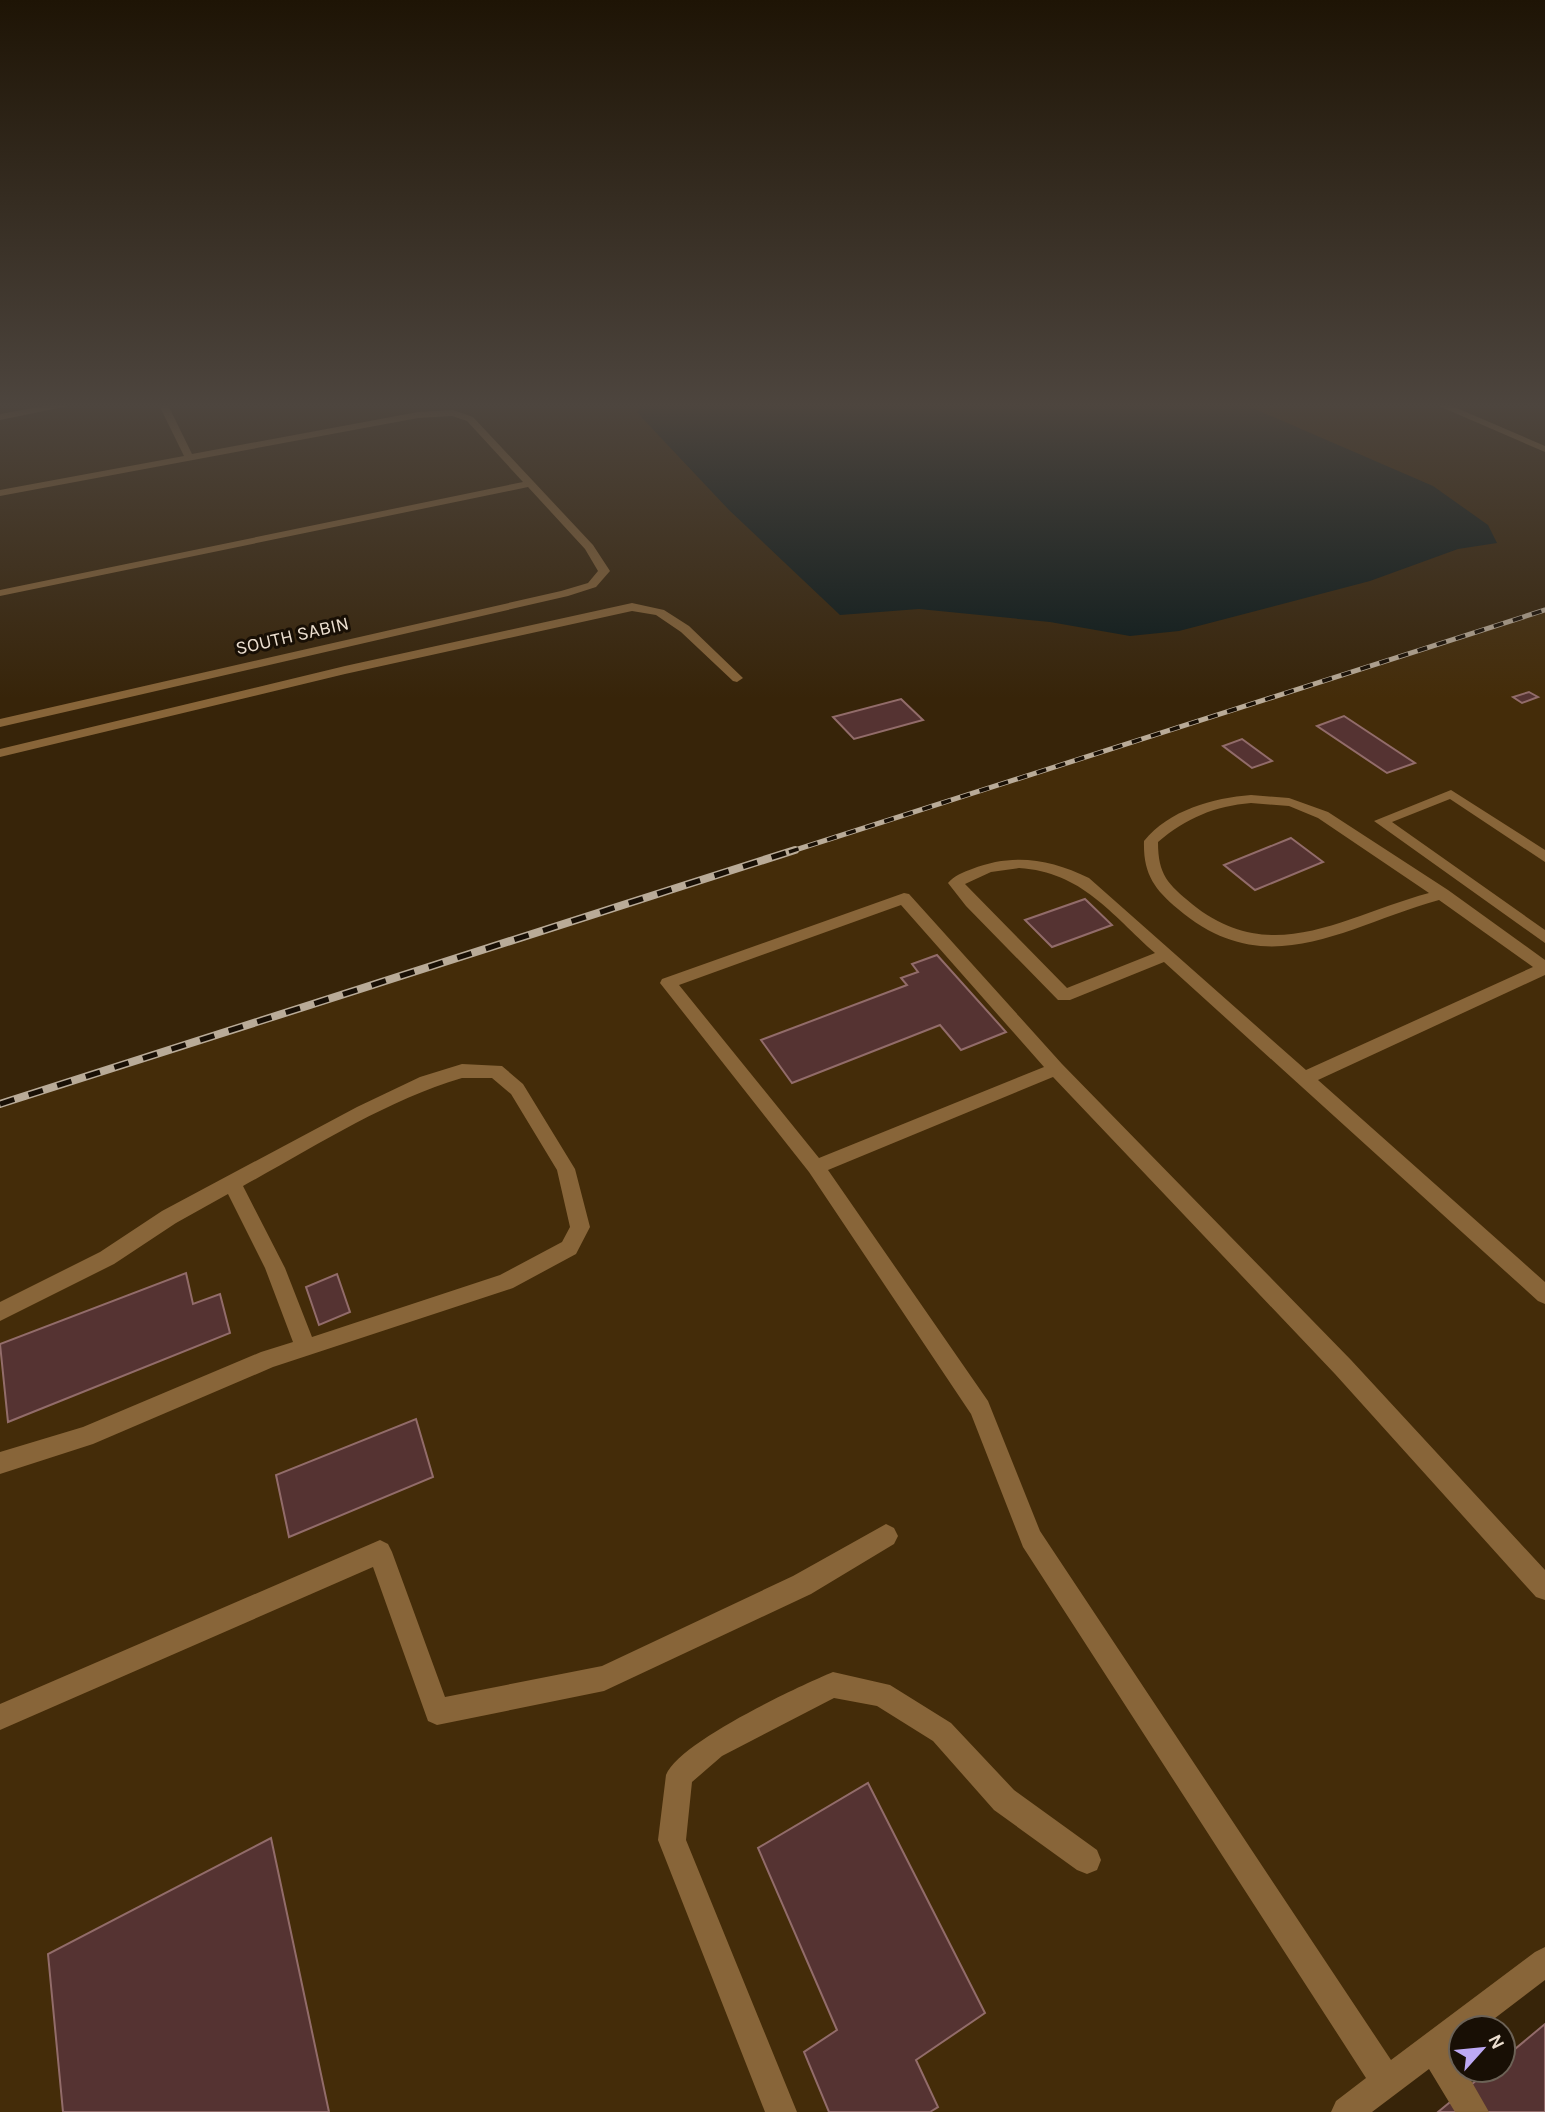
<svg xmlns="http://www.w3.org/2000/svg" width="1545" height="2112" viewBox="0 0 1545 2112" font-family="Karla,sans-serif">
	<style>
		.built { fill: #442c09 }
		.water { fill: #0a191a }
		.building { fill: #553332; stroke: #926c6a; stroke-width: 2 }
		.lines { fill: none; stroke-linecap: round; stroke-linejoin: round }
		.minor { fill: #886539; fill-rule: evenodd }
		.rail-far1-casing { stroke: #b9ab98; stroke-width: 5 }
		.rail-casing { stroke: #b9ab98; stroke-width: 8 }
		.rail-far1 { stroke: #180f05; stroke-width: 3.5; stroke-dasharray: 10; stroke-linecap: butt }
		.rail { stroke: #180f05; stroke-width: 5; stroke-dasharray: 15; stroke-linecap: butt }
		.labels { text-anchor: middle; stroke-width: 6; stroke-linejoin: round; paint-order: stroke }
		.far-street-label { font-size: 19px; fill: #ebdecf; stroke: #180f05 }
	</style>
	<rect width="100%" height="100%" fill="#372409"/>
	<polygon class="built" points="1545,609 1545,1960 1356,2112 0,2112 0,1103"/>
	<polygon class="water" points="644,403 1241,403 1433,486 1488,525 1497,543 1458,549 1370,581 1179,631 1130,636 1050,622 919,609 840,615 729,510 645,421 637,412"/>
	<g class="building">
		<polygon points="1529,692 1538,697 1522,703 1513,697"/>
		<polygon points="901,699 923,720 854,739 833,717"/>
		<polygon points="1344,716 1415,763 1387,773 1317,726"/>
		<polygon points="1242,739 1272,761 1252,768 1223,746"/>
		<polygon points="1291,838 1323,862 1255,890 1224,865"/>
		<polygon points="1085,899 1112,925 1052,947 1025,920"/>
		<polygon points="937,955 1006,1032 961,1050 940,1025 792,1083 761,1040 907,985 901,978 918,972 912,964"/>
		<polygon points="186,1273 193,1304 220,1294 230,1333 8,1422 0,1344"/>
		<polygon points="337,1274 350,1312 319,1325 306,1287"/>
		<polygon points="416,1419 433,1477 289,1537 276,1475"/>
		<polygon points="868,1783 985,2013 916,2060 938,2107 930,2112 829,2112 804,2052 837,2030 758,1848"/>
		<polygon points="271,1838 329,2112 63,2112 48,1954"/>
		<polygon points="1545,2024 1545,2112 1438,2112 1489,2070 1503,2070 1503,2059"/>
	</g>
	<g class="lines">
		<g class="minor">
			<polygon points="61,403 83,403 0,420 0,414"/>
			<polygon points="158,403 167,403 192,454 418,412 453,410 473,417 593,545 610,571 596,587 568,596 0,727 0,719 561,591 588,583 598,571 585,549 528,487 0,596 0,590 523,482 467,421 452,416 418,418 0,496 0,490 184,456"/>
			<polygon points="1432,403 1445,403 1545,446 1545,452"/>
			<polygon points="632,603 664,610 689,626 743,678 737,682 733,681 681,632 656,615 632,611 345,674 0,757 0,749 345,666"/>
			<polygon points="1451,790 1545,850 1545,862 1450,799 1392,822 1545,930 1545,943 1374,821"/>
			<path d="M1251,795l38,3 39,14 120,78 97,70v15l-227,105 227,202v22l-7,-3 -374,-339 -94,38h-12l-92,-94 -18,-23c6,-7 15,-11 24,-14 41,-16 78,-10 117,9l217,192 227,-103 -94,-67c-94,26 -172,85 -261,9 -24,-20 -35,-36 -34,-68 25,-31 69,-43 107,-46zM1251,803l38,3 29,12 111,75c-83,22 -157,76 -237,11 -24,-20 -34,-29 -34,-62 28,-24 57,-36 93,-39zM1019,868c63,4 92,46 136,85l-88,35 -102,-104 26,-12z"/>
			<path d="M904,893l5,1 153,170 289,296 194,210v30l-9,-3 -201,-223 -282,-297 -225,93 160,231 52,130 351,529 144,-108 10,-5v33l-63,48h-21v16l-8,7 8,13v6h4l24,42h-34l-26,-43 -57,43h-41l5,-11 30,-23 -343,-531 -52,-133 -162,-242 -149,-189 2,-4zM901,905l143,162 -225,91 -140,-173z"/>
			<path d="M462,1064l40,2 21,18 52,85 15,58 -14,27 -63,34 -240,79 -180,77 -93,30v-22l83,-25 178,-75 32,-10 -28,-74 -37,-74 -52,29 -62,41 -114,57v-19l100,-50 62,-41 195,-104 63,-30zM462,1078h30l19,16 46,76 13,57 -8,15 -62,33 -188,62 -27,-69 -42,-82c71,-39 142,-85 219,-108z"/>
			<polygon points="886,1524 894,1528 898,1536 894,1544 811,1594 604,1691 437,1725 428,1721 373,1567 0,1730 0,1704 380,1540 388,1544 392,1552 445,1697 602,1666 793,1576"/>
			<path d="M833,1672l57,13 61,38 63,67 83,60 4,10 -4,10 -10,4 -10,-4 -83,-60 -61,-69 -56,-35 -43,-8 -112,58 -30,26 -6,58 111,272h-32l-107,-272 8,-65c13,-33 131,-88 167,-103z"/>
		</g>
		<defs>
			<polyline id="rail-far1" points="789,852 1545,610"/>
			<polyline id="rail" points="0,1104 795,850"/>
		</defs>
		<use href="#rail-far1" class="rail-far1-casing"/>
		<use href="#rail" class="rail-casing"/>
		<use href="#rail-far1" class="rail-far1"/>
		<use href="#rail" class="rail"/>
	</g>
	<linearGradient id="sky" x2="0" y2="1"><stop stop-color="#1e1405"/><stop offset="0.58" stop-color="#4d453e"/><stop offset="1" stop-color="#4d453e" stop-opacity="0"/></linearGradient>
	<rect width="1545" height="699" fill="url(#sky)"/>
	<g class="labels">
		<g class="far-street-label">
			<text transform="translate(292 635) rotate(-13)" y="7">SOUTH SABIN</text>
		</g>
	</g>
	<g transform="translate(1482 2049) rotate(63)"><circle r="33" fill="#180f05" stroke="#6c6256" stroke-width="2"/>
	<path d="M0-5L12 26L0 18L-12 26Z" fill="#bda9f5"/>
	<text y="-10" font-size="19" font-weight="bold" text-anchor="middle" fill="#ebdecf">N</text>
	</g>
</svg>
